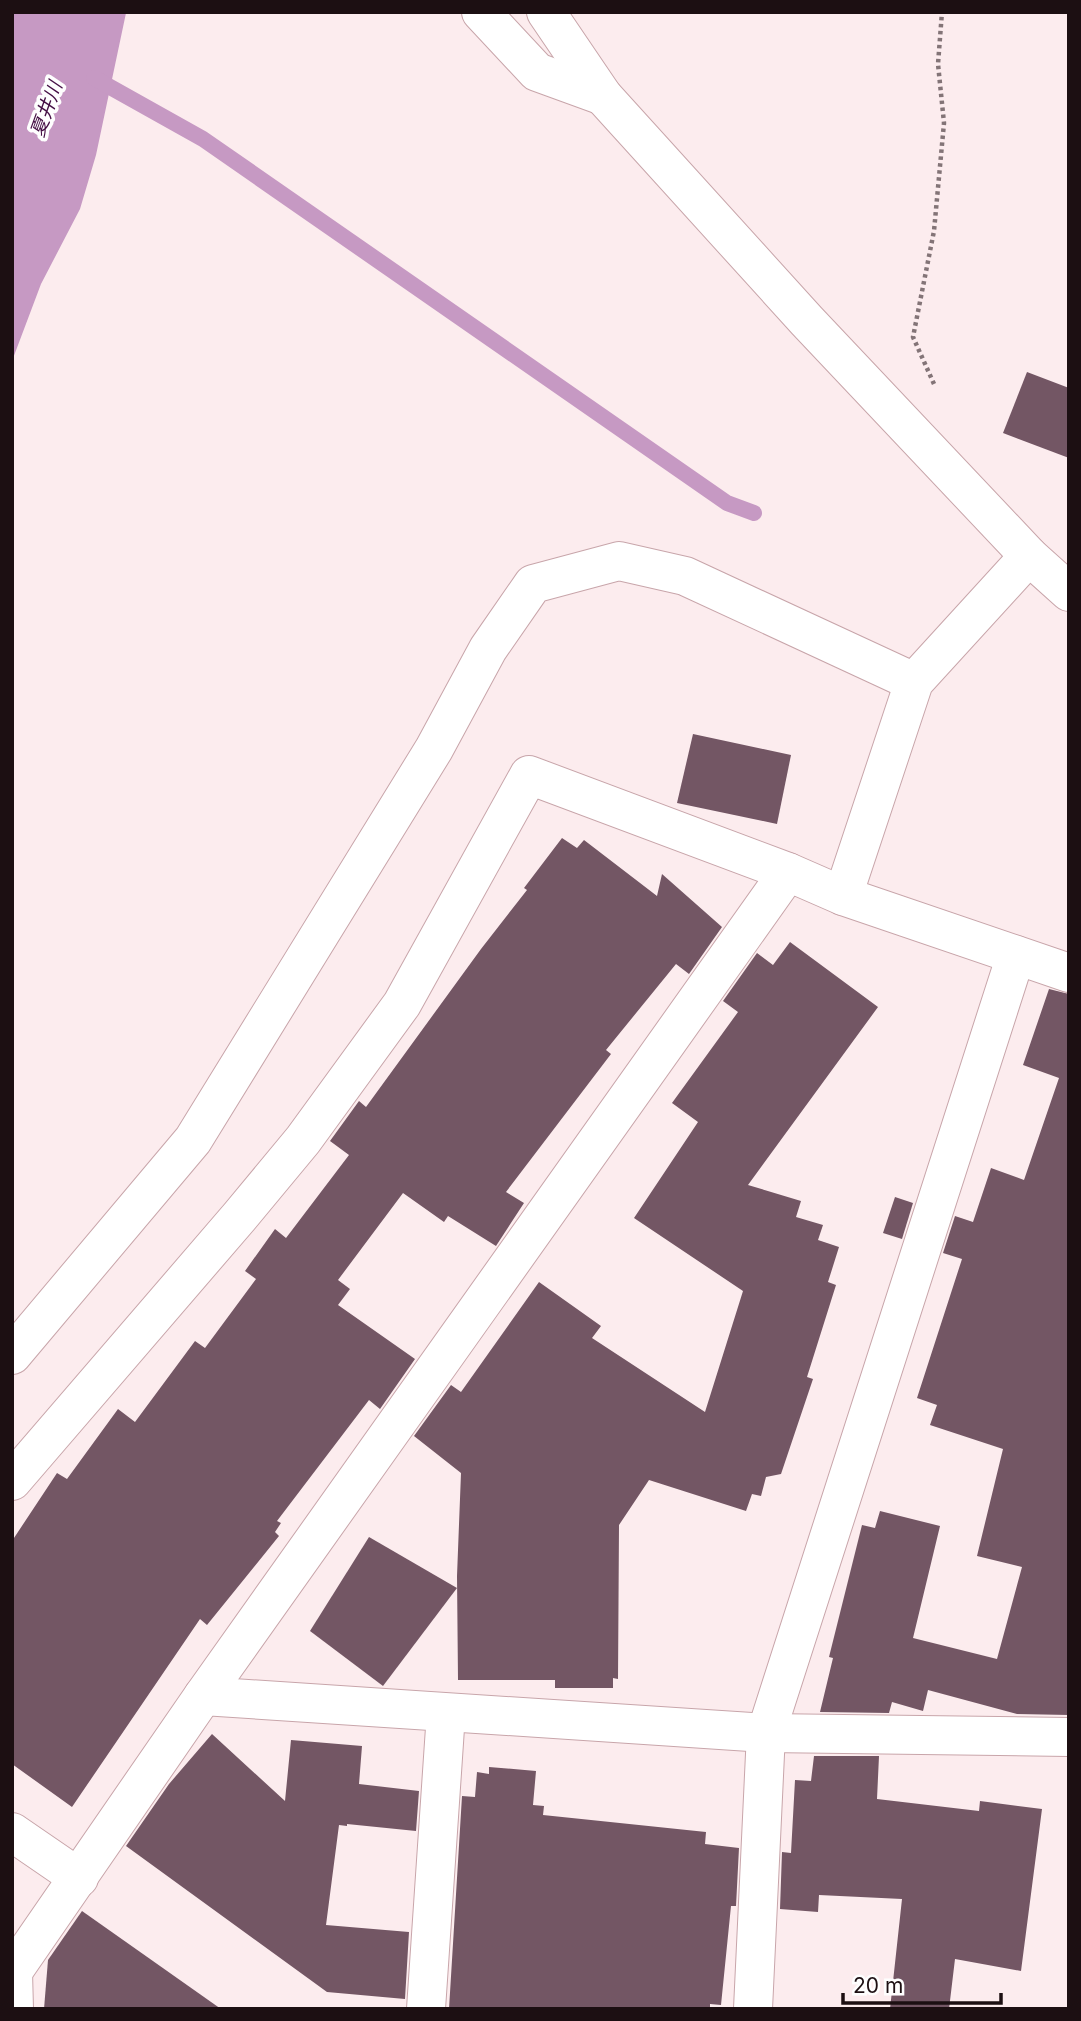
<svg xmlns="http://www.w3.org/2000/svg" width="1081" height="2021" viewBox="0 0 1081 2021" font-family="Inter,'Noto Sans JP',sans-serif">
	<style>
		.water { fill: #c699c3 }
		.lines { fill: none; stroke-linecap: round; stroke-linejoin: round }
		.stream { stroke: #c699c3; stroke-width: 16 }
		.building { fill: #735664 }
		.minor-casing { stroke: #c8a5aa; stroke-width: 40 }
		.path { stroke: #837477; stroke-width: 4.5; stroke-dasharray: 3.5 3.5; stroke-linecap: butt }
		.minor { stroke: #fff; stroke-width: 38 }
		.labels { text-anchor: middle; stroke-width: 7; stroke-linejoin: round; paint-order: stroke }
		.water-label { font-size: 19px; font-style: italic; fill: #440e44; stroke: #fefefe }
	</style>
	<rect width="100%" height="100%" fill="#fcecee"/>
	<polygon class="water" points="12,12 126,13 96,155 80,209 41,284 12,361"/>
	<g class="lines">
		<polyline class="stream" points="94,78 203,139 727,503 754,513"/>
	</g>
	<g class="building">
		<polygon points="1027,372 1069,388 1069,458 1003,433"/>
		<polygon points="693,734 791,755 777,824 677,803"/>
		<polygon points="562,838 577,848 584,840 657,896 662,874 722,927 689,974 676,964 606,1050 611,1054 506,1192 524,1203 496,1246 448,1216 444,1222 403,1193 338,1280 350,1289 338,1305 415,1359 380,1409 369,1400 277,1521 281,1523 275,1532 279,1536 207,1625 200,1619 72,1807 12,1764 12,1541 57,1473 67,1479 118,1409 135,1422 195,1341 205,1348 256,1279 245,1271 275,1229 286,1238 349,1155 330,1141 359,1101 366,1107 481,949 527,890 524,888"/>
		<polygon points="790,942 878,1007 748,1185 801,1201 796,1217 823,1225 818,1240 839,1247 828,1282 836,1285 807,1377 813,1379 781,1474 766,1477 761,1496 752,1494 746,1511 649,1480 619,1525 618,1679 613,1678 613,1688 555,1688 555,1680 458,1680 457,1576 461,1473 414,1436 451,1385 461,1392 539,1282 601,1326 592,1338 705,1412 743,1291 634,1218 698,1122 672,1103 738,1012 723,1001 757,953 773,965"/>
		<polygon points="1049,989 1069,994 1069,1715 1017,1714 928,1690 923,1711 892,1702 889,1713 820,1712 833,1658 829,1657 862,1525 875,1528 880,1511 940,1526 913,1638 997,1659 1022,1567 977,1556 1003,1449 930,1425 937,1405 917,1398 962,1259 943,1253 955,1216 973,1222 991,1168 1024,1180 1059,1078 1023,1065"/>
		<polygon points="895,1197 913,1203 902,1239 883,1233"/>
		<polygon points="369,1537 457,1588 383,1686 310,1631"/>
		<polygon points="212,1734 285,1801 291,1740 362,1746 359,1784 419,1791 416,1831 347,1824 347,1826 339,1825 326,1925 409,1932 405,1999 327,1992 126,1846 169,1784"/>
		<polygon points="814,1756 879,1756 877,1799 979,1811 980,1801 1042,1809 1021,1971 955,1959 949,2009 890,2009 902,1899 819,1895 818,1912 780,1909 782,1852 791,1853 795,1780 811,1781"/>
		<polygon points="489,1767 536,1771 533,1805 544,1806 543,1815 706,1832 705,1844 739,1848 736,1906 731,1906 721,2005 710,2004 710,2009 449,2009 462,1796 475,1797 477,1772 489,1774"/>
		<polygon points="82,1911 221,2009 44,2009 48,1960"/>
	</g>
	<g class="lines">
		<defs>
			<g id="minor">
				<polyline points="481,12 537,72 603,96"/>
				<polyline points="546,12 603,96 807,321 1029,556 1069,592"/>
				<polyline points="843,896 914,682 1029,556"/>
				<polyline points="12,1355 193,1140 434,749 488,649 533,584 619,561 685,576 914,682"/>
				<polyline points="12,1481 240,1216 303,1140 402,1004 529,775 788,872"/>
				<polyline points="203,1696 766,1733 1069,1737"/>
				<polyline points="12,1832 79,1878"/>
				<polyline points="13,1972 14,2009"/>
				<polyline points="12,1973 203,1696 788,872 843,896 1069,973"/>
				<polyline points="426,2009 446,1713"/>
				<polyline points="753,2009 766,1733 1016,955"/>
			</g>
		</defs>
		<use href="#minor" class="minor-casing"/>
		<polyline class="path" points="934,384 913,337 934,231 944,123 938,64 942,12"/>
		<use href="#minor" class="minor"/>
	</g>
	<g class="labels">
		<g class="water-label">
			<text transform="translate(46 109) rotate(-70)" y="7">夏井川</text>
		</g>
	</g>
	<rect width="1081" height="2021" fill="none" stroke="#1c0f12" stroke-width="28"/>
	<path d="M843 1993v10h158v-10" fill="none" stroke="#1c0f12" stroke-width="3.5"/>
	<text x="853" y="1993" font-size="21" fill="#1c0f12" stroke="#fefefe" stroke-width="5" paint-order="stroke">20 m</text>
</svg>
